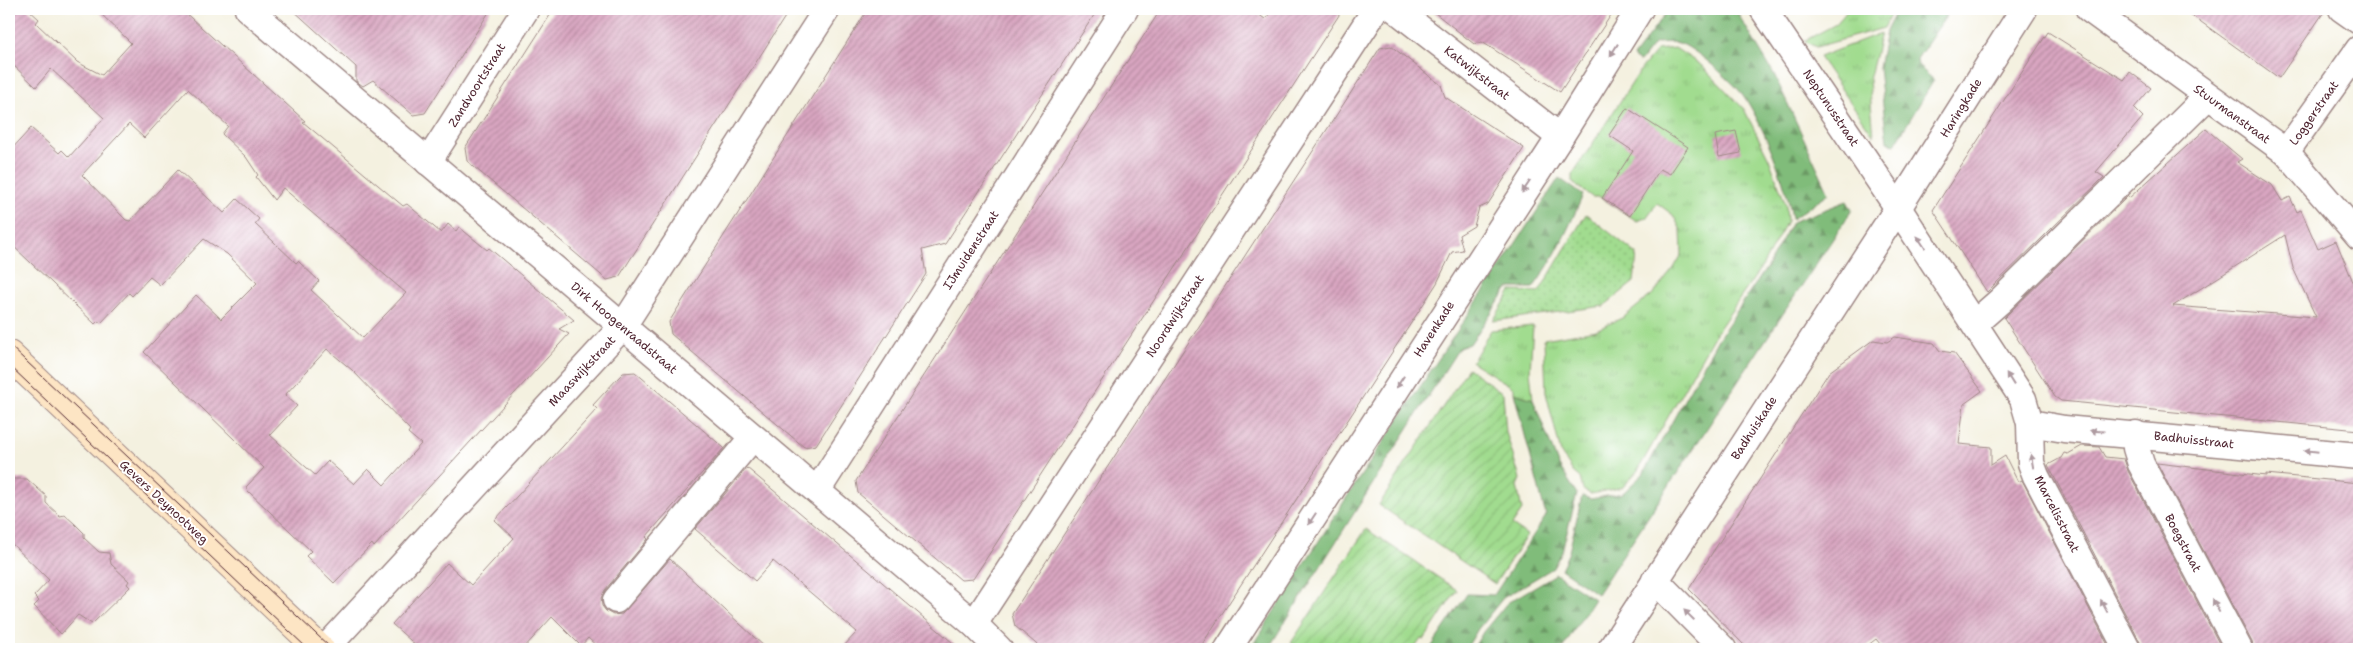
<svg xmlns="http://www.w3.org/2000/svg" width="2368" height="658" viewBox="0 0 2368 658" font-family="'Shantell Sans',sans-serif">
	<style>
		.grass { fill: url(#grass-tufts); stroke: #767e5d }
		.forest { fill: url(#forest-firs); stroke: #656e52 }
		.park { fill: url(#park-dots); stroke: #767e5d }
		.garden { fill: url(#garden-furrows); stroke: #767e5d }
		.building { fill: url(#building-hatch); fill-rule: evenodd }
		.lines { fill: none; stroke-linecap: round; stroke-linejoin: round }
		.street-casing { stroke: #9f8886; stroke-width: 29 }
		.secondary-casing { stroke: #9f8886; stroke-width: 30 }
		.street { stroke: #fff; stroke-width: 26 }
		.secondary { stroke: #fde5c4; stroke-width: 28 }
		.tram { stroke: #4a1f2b; stroke-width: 1 }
		.oneway { fill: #ae9aa0 }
		.labels { text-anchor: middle; stroke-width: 4; stroke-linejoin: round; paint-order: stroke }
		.street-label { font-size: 12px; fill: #4a1f2b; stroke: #fff }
	</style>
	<defs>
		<pattern id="grass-tufts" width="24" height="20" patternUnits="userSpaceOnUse" patternTransform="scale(1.25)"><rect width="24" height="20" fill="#a1dc8f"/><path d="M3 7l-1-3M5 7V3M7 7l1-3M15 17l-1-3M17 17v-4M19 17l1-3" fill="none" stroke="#8cbc7c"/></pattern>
		<pattern id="forest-firs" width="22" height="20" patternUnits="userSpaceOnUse" patternTransform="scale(1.25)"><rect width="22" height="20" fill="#80bc7a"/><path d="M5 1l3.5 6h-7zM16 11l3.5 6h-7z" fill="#6b9864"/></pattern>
		<pattern id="park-dots" width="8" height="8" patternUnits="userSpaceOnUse" patternTransform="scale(1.25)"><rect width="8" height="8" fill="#a1dc8f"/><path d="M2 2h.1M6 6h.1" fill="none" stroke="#8cbc7c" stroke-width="1.8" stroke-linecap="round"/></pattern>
		<pattern id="garden-furrows" width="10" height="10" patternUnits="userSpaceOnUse" patternTransform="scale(1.25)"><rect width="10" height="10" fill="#a1dc8f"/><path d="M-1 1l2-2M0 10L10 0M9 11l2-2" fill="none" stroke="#8cbc7c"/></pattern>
		<pattern id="building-hatch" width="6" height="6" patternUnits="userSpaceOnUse" patternTransform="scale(1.25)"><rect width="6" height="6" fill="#d9a6c1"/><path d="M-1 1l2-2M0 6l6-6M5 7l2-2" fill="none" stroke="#b2879d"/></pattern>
	</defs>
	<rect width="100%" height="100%" fill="#fff"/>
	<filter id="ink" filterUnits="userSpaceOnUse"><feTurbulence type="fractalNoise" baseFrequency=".02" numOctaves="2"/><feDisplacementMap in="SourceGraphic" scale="10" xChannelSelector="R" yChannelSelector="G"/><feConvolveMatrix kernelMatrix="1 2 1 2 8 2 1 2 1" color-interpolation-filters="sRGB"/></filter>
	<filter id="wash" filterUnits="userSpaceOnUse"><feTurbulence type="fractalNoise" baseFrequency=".0096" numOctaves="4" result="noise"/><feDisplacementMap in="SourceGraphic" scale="20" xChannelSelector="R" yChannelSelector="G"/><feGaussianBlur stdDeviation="1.12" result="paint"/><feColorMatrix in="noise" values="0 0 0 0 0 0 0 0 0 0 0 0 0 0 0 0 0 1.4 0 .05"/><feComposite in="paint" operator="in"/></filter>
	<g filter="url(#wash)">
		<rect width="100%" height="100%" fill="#f4f1e0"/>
		<g class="grass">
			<polygon points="1849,9 1893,9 1884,28 1816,47 1804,41 1836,24"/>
			<polygon points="1881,33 1869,80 1874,136 1819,57"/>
			<polygon points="1675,48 1701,65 1744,109 1769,159 1786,205 1787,221 1763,265 1714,336 1638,470 1623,487 1591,494 1583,490 1580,478 1573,472 1561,453 1546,393 1544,339 1596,330 1624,317 1654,293 1674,268 1682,254 1681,230 1673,215 1657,203 1646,218 1637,221 1600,197 1592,197 1572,182 1572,175 1642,68 1657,50"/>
			<polygon points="1533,326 1530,371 1533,399 1514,393 1514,388 1472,362 1491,330"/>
		</g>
		<g class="forest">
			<path d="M1669,9h66l39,65 55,119 -37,26c-4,-33 -30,-97 -49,-124 -11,-14 -45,-44 -61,-51 -7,-3 -19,-1 -27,-1l-15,19 -7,-5z"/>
			<polygon points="1897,9 1951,9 1917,59 1918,66 1934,80 1895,144 1887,142 1879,68 1886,31"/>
			<path d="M1559,178l24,17c-14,32 -28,64 -50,93h-25l-38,56 -11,4 -191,301h-18l102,-160z"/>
			<polygon points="1847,201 1852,210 1597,594 1561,569 1569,552 1582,496 1591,499 1623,493 1643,474 1718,339 1767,267 1792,222"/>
			<polygon points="1514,393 1533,399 1558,464 1577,494 1562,551 1553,568 1503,598 1478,629 1466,649 1430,649 1467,594 1494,595 1546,516"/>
			<polygon points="1556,574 1594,599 1562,649 1473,649 1483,632 1507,603"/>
		</g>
		<polygon class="park" points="1586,214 1637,254 1634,282 1604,306 1493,321 1511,291 1539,292"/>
		<g class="garden">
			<polygon points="1468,368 1503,393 1506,432 1520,479 1517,486 1522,510 1512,525 1527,535 1495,584 1379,505"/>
			<polygon points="1366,529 1457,590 1424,640 1421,639 1414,649 1300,649 1291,643"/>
		</g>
		<g id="blocks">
			<g class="building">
				<path d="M9,9h19l11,10 -3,4 41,39 25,13 29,-32 -35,-34h85l124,112 -2,1 100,84 4,-2 34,29 7,-9 8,7 3,-4 28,23 2,-2 85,72 -15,9 10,5 -195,213 -2,-3 -38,39 -28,-27 5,-5 -63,-60 -2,-4 18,-19 -120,-116 52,-57 25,24 36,-36 -30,-29 -23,-15 -44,46 -10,-8 -18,19 -3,-3 -28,30 -3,-2 -3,3 -86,-82v-90l22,-24 28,25 3,-3 7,7 35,-39 -53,-49 -15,18 -27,-26v-21l5,-6 -5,-5zM188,89l40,37 -6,8 24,23 12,18 -2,2 18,23 9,-12 123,105 -43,45 -52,-48 8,-9 -21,-20 -2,2 -41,-39 4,-5 -22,-20 -13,14 -46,-43 -48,51 -4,-1 -44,-45 47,-51 15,14zM327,349l25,21 58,60 -2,3 13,11 -37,41 -16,-16 -14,15 -26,-23 -13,14 -45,-40 27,-29 -12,-11z"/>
				<polygon points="292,9 491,9 425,113 413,115 373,80 363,86 356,81 356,67"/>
				<polygon points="554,9 790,9 619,277 607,280 467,161 465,148"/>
				<polygon points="868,9 1098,9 945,244 922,250 926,274 816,445 804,447 671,334 669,322"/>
				<polygon points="1161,9 1251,9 1265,19 1274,9 1343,9 973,579 961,580 858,493 856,481"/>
				<polygon points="1430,9 1615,9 1560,92 1482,42 1474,44"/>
				<polygon points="2183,9 2326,9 2279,78"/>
				<polygon points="2048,32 2124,80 2130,72 2151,88 2134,108 2143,117 2096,172 2104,177 1987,292 1933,210"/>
				<polygon points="1391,46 1441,85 1445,97 1524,148 1488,204 1479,208 1474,226 1459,235 1463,250 1452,252 1437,283 1415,317 1199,649 1042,649 1015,626 1012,614 1380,48"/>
				<polygon points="1627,108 1688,147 1670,174 1660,169 1630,216 1602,198 1633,151 1609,135"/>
				<path d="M2206,129l36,30 -5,3 35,23 10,16 8,-4 7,15 4,-2 17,39 18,-8 23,55v134l-298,-29 -6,-4 -51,-79 124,-122 1,2zM2285,235l8,33 23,49 -143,-11z"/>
				<polygon points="1736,131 1741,153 1719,157 1715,135"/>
				<polygon points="1895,337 1934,343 1940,351 1954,353 1982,391 1964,404 1959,444 1991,447 1991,465 2005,456 2018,482 2022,480 2110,649 1884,649 1876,639 1863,649 1748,649 1689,589 1829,372 1873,340 1887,342"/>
				<polygon points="635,372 724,448 646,537 648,539 605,590 601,598 602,606 606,611 613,615 622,614 670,559 767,649 600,649 588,638 581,646 552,617 523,649 420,649 392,624 447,563 471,585 514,538 495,520 597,409 593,405 618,378 623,373"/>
				<polygon points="2082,446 2099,447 2105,457 2124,459 2128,471 2222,649 2142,649 2140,642 2048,465 2061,458 2064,453 2068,454"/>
				<polygon points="2157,463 2266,476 2266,474 2359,483 2359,649 2254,649 2252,642"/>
				<polygon points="747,468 875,576 960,649 841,649 857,632 773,561 755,581 695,529"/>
				<polygon points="9,479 27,479 46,496 46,503 60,516 65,515 75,524 84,533 84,538 99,552 109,553 111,564 129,581 127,584 130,587 92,624 78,615 61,634 34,606 39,601 34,596 49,580 9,541"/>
			</g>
		</g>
	</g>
	<g filter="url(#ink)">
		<use href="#blocks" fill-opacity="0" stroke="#9f8886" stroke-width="1"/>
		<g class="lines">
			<defs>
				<g id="street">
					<polyline points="248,9 974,624 999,649"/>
					<polyline points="1395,9 1560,137"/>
					<polyline points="1763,9 1898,208 2023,399 2030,423 2031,463 2036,476 2127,649"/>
					<polyline points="2089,9 2286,152 2359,237"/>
					<polyline points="2342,9 2359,21"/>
					<polyline points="2286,152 2359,49"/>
					<polyline points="428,162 526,9"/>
					<polyline points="1975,323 2000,301 2208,96"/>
					<polyline points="2030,423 2064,429 2359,456"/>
					<polyline points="2136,434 2136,448 2141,464 2239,649"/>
					<polyline points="817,491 1125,9"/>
					<polyline points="1655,580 1723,649"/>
					<polyline points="616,600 753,437"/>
					<polyline points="974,624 1376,9"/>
					<polyline points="325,649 623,326 827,9"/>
					<polyline points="1228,649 1560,137 1640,9"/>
					<polyline points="1611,649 1898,208 2024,9"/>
				</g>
				<polyline id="secondary" points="9,355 320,649"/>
			</defs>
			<use href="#street" class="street-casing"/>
			<use href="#secondary" class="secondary-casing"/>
			<use href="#street" class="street"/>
			<use href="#secondary" class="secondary"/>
			<g class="tram">
				<polyline points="9,345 332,649"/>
				<polyline points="9,365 308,649"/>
			</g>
		</g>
		<defs><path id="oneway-solid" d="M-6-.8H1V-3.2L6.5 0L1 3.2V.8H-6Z" transform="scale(1.25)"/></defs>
		<g class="oneway">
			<use href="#oneway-solid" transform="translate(1614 50) rotate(122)"/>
			<use href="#oneway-solid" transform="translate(1526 187) rotate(124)"/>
			<use href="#oneway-solid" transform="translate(1921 242) rotate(-124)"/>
			<use href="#oneway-solid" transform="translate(2010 379) rotate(-122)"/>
			<use href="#oneway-solid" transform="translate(1400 382) rotate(123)"/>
			<use href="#oneway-solid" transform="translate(2097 431) rotate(-176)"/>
			<use href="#oneway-solid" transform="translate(2311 451) rotate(-174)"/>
			<use href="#oneway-solid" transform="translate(2032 461) rotate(-100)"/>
			<use href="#oneway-solid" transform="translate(1312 519) rotate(123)"/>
			<use href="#oneway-solid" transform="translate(2104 606) rotate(-118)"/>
			<use href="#oneway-solid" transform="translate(2216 606) rotate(-118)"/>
			<use href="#oneway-solid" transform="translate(1689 615) rotate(-135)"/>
		</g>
	</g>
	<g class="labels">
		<g class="street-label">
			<text transform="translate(1477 73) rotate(38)" y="4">Katwijkstraat</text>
			<text transform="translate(477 85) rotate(-58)" y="4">Zandvoortstraat</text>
			<text transform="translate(1831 108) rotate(56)" y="4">Neptunusstraat</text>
			<text transform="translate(1961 108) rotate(-58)" y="4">Haringkade</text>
			<text transform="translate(2314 113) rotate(-55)" y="4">Loggerstraat</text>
			<text transform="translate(2232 114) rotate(36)" y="4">Stuurmanstraat</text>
			<text transform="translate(971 250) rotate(-57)" y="4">IJmuidenstraat</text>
			<text transform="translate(1175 316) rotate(-57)" y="4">Noordwijkstraat</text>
			<text transform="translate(624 328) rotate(40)" y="4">Dirk Hoogenraadstraat</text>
			<text transform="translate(1434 329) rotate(-57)" y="4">Havenkade</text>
			<text transform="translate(582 371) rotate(-47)" y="4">Maaswijkstraat</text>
			<text transform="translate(1754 428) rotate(-57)" y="4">Badhuiskade</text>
			<text transform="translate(2194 440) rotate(6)" y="4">Badhuisstraat</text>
			<text transform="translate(164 502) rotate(43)" y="4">Gevers Deynootweg</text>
			<text transform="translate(2057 514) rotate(63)" y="4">Marcelisstraat</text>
			<text transform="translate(2183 543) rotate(62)" y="4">Boegstraat</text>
		</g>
	</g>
	<rect width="2368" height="658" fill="none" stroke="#fff" stroke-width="30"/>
</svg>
